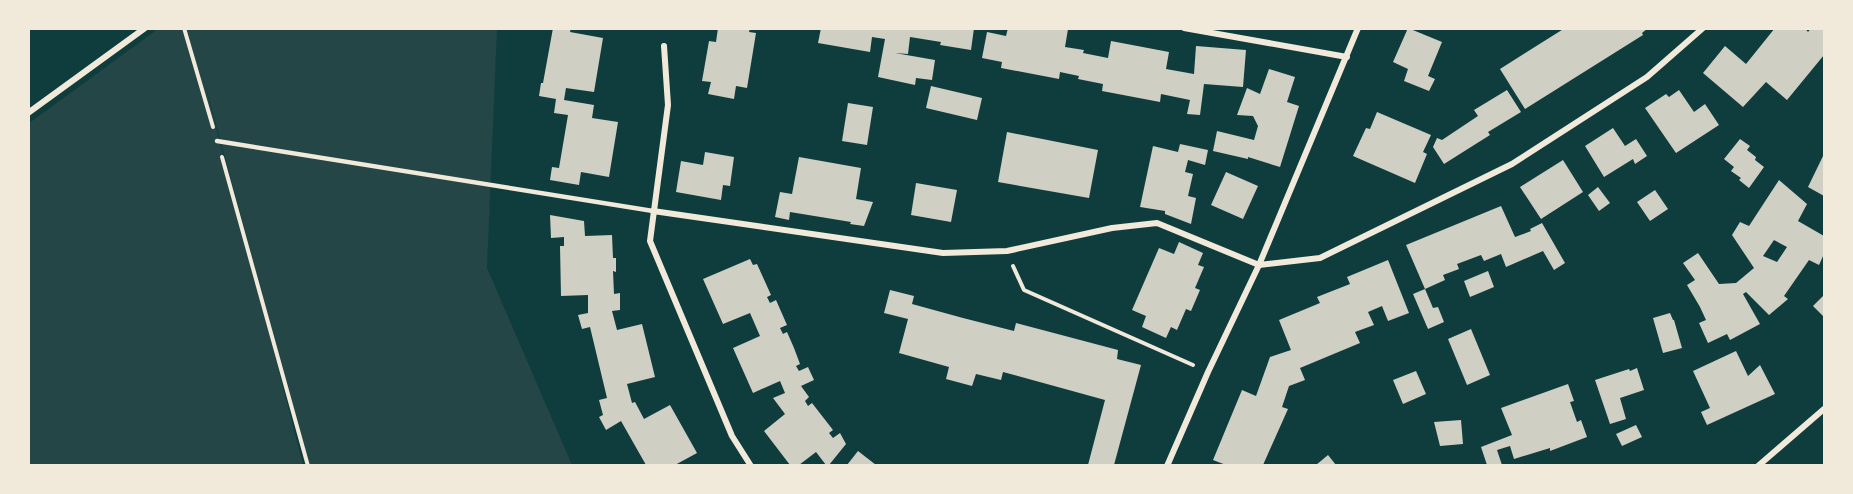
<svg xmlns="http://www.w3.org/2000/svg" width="1853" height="494" viewBox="0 0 1853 494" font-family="Inter,sans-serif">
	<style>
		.green { fill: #244646 }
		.building { fill: #cfcfc3; fill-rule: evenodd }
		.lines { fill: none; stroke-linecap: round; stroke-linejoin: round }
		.path { stroke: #f1e9da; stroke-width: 4 }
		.service { stroke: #f1e9da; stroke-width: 4.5 }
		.minor { stroke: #f1e9da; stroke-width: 6 }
	</style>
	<rect width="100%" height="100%" fill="#0f3d3e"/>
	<polygon class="green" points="158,29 497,29 487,268 572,465 309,465 202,73 303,465 29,465 28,124"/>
	<g class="building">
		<polygon points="553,28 571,28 570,32 603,38 594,92 566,88 564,100 594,105 592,118 618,122 609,177 581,172 579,185 550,180 552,167 559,168 568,115 554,113 556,99 539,96 541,83 543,83"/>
		<polygon points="718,28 750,28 749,32 756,33 747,88 736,86 734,99 708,94 711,82 702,81 709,41 716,42"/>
		<polygon points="821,28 974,28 971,50 940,45 941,42 910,37 908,54 895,53 935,60 932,80 916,78 915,85 878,77 885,39 872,37 870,52 818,43"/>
		<polygon points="1008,28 1068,29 1065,47 1084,50 1083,53 1108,58 1111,41 1169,52 1166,69 1194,74 1196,46 1246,50 1243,87 1204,84 1200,115 1187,114 1190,100 1161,94 1160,102 1102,91 1103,84 1078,79 1079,76 1060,72 1059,79 1001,68 1002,62 982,58 987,32 1006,36"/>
		<polygon points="1408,28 1442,42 1428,76 1435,79 1429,91 1404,81 1408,69 1393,62"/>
		<polygon points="1565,28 1648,28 1642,33 1643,35 1525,109 1500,69"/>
		<polygon points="1775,28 1805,28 1808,32 1811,28 1824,28 1824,55 1787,100 1766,82 1743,107 1703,73 1725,46 1746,64"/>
		<polygon points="1269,69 1295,77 1287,102 1299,106 1280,167 1248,157 1248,159 1213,151 1217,131 1254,140 1258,126 1253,116 1237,115 1247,88 1260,94"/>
		<polygon points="931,86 982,98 977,120 926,108"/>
		<polygon points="1507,90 1521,112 1488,132 1490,135 1444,164 1433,147 1437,138 1442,140 1478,116 1474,110"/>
		<polygon points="1679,90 1694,112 1705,104 1719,125 1676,153 1645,108 1666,94 1669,97"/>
		<polygon points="848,103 873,107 867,145 842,141"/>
		<polygon points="1377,112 1431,135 1423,152 1427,154 1415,183 1353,156 1366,128 1370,129"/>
		<polygon points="1613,128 1625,146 1636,139 1647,156 1635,164 1633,159 1604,177 1585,146"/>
		<polygon points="1007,132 1098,150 1089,198 998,182"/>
		<polygon points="1740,139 1750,146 1747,150 1756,157 1755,160 1764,167 1749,188 1739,180 1741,178 1731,171 1734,167 1724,159"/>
		<polygon points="1180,144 1208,150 1205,165 1188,160 1185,172 1193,174 1188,196 1196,198 1191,224 1165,214 1165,211 1140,207 1153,146 1178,152"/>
		<polygon points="705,152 734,157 730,186 723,185 721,200 676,192 681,161 703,165"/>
		<polygon points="1824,154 1824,196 1808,187"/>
		<polygon points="799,157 861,168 856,199 873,202 864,226 850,224 851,222 790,212 789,220 775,217 780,192 792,194"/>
		<polygon points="1563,160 1583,192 1541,219 1520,187"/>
		<polygon points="1226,172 1258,186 1243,219 1211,205"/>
		<path d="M1779,180l28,24 -9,17 26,15v18l-5,11 -10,-5 -25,36 4,3 -19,16 -23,-23 -3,2 17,30 -30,16 -3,-6 -19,9 -9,-20 7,-3 -6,-13 -13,-22 8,-5 -12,-17 15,-10 21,31 17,-1 18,-15 -22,-33 8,-13 9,4zM1774,240l13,7 -10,15 -14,-6z"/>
		<polygon points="916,183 957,190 951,222 911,215"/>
		<polygon points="1598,187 1610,203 1599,211 1588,195"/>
		<polygon points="1655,190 1668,209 1650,221 1637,202"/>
		<polygon points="1501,206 1515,237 1531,231 1530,229 1542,223 1565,263 1554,270 1543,251 1506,267 1501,254 1484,261 1481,255 1457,264 1459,269 1443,275 1445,280 1425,289 1406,245"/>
		<polygon points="550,215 584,221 585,236 612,235 613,258 616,258 616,272 613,271 614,294 620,293 620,310 612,311 617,330 642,324 655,377 627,384 632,403 635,402 644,419 670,405 697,453 675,465 646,465 621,421 606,430 599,417 603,415 599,400 607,398 590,327 582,329 578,315 588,313 588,295 561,296 560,246 564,246 564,237 551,238"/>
		<polygon points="1179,242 1203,253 1198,265 1204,267 1195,288 1200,290 1191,311 1186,309 1177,330 1171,327 1166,338 1142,327 1146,316 1132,310 1159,248 1174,254"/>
		<polygon points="750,259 753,265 757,264 771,295 767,297 770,303 776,300 787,325 780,328 783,334 787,332 794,348 800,364 796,366 799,371 808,367 814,380 801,386 809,397 805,401 808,406 812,403 833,430 829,433 833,438 840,433 846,444 829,465 826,465 816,452 799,465 790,465 764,431 785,414 773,398 785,393 780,381 753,393 733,348 760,336 750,313 723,324 703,279"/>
		<polygon points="1388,260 1409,313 1388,321 1382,306 1368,312 1374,325 1355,332 1360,343 1300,368 1305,380 1289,386 1282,407 1288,409 1263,465 1226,465 1213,460 1242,390 1256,396 1270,357 1291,350 1279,320 1320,303 1317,297 1350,284 1347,277"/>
		<polygon points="1488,271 1494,287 1470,297 1464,281"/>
		<polygon points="1425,289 1433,308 1438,307 1444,322 1428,329 1413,294"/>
		<polygon points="890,290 914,296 912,304 963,318 1014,331 1016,323 1118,350 1117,359 1141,365 1114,465 1088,465 1105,400 1003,372 1001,380 976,374 972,386 946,379 949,367 899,353 908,319 884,313"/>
		<polygon points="1824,295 1824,317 1813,306"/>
		<polygon points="1670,313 1673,320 1674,320 1682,348 1663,353 1653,318"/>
		<polygon points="1471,329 1490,375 1467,385 1448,339"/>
		<polygon points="1736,351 1748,376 1760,365 1775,394 1707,425 1701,412 1710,408 1693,371"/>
		<polygon points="1637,368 1644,390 1620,398 1626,419 1610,424 1595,380 1629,369 1630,371"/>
		<polygon points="1416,371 1426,394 1403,404 1393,380"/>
		<polygon points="1568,384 1574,401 1570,402 1577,422 1581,420 1587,437 1550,451 1550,448 1514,459 1510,446 1497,450 1502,465 1487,465 1481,447 1512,435 1501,408"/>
		<polygon points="1461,420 1463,444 1440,446 1434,422"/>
		<polygon points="1636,425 1642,437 1622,446 1616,434"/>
		<polygon points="858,451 876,465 847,465"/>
		<polygon points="1328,455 1336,465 1316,465"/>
	</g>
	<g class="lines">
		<g class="path">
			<polyline points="184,28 213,127"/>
			<polyline points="222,157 308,466"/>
			<polyline points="1013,266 1024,290 1193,365"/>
		</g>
		<polyline class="service" points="217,141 653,211"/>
		<g class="minor">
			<polyline points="1184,28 1347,57"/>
			<polyline points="664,46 668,105 650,241 732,436 751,466"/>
			<polyline points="28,113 145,28"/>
			<polyline points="653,211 943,253 1007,251 1112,228 1157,223 1259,265 1320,258 1512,164 1647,77 1703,28"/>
			<polyline points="1167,466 1208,372 1259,265 1358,28"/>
			<polyline points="1758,466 1824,409"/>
		</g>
	</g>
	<rect width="1853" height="494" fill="none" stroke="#f1e9da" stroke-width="60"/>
</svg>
